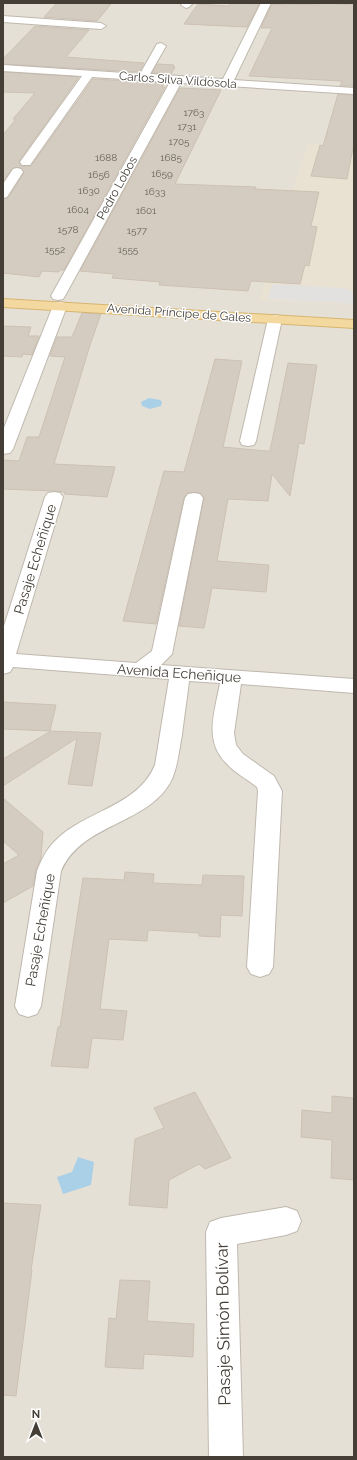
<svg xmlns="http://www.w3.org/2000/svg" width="357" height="1460" viewBox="0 0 357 1460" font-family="Raleway,sans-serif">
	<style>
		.residential { fill: #e5e0d6 }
		.education { fill: #e9e2d3 }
		.parking { fill: #e3e1df }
		.water { fill: #aad0e8 }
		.building { fill: #d5ccc1; stroke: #ccc1b2 }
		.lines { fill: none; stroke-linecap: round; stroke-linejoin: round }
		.minor-casing { stroke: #bfb8ae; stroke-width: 2 }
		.major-casing { stroke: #d6b571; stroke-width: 2 }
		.minor { fill: #fff; fill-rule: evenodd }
		.major { fill: #f3d99f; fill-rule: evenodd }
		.labels { text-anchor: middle; stroke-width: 3; stroke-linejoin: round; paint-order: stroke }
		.far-number-label { font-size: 10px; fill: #68625a }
		.far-street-label { font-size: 12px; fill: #443e37; stroke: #fff }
		.street-label { font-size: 14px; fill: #443e37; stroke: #fff }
		.near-street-label { font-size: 17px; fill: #443e37; stroke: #fff }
	</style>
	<rect width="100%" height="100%" fill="#f2eee7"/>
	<rect class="residential" x="3" y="3" width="351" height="1454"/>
	<polygon class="education" points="307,144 354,146 354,305 259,300"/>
	<polygon class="parking" points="272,284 343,288 354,292 354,304 268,299"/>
	<g class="water">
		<polygon points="149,398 160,400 162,402 161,406 150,409 142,406 141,402"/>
		<polygon points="78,1157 94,1162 91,1185 63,1194 57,1177 72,1172"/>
	</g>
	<g class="building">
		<polygon points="57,3 82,3 111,4 97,21 44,17"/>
		<polygon points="230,3 259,4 247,27 184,24 198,4 229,6"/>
		<polygon points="321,3 354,5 354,86 340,86 342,81 249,76 272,28 261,28 272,4 287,5 288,4 320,5"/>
		<polygon points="35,26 89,30 66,57 144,63 139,72 3,64 3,59"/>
		<polygon points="157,64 174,65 173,67 175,67 171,74 152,73"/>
		<polygon points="3,72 79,77 19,161 22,166 31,166 93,79 164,83 162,87 165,87 64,270 60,270 59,272 42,271 39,277 3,273 3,199 8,198 24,173 21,168 13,168 3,181 3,135 16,119 13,119 35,93 3,92"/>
		<polygon points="180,88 221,90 175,184 256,187 255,189 319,192 311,226 317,227 309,266 305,265 300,284 251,281 248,291 159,285 160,282 112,278 114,274 80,271"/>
		<polygon points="338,94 354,95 354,143 347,179 311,176 320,145 323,146"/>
		<polygon points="82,313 101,314 90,345 54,464 115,467 107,497 64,494 65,492 54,491 3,489 3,460 19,461 27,437 39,437 65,357 50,356 57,337 72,337"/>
		<polygon points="3,326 31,327 28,336 39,336 32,355 23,354 22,357 3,356"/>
		<polygon points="215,359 242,361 223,447 266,451 270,451 288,363 317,365 304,444 299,443 290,496 272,474 268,501 228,499 217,561 269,565 266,592 212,588 204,628 179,626 204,498 200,493 188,493 184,498 156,624 123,621 164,471 184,472"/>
		<polygon points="3,702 56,705 50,731 3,729"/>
		<polygon points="51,731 101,733 92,786 68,784 77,738 3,786 3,759"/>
		<polygon points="3,798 43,832 41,858 36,870 33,886 3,903 3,864 19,855 3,841"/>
		<polygon points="125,872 154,874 153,883 202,885 203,875 244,876 242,916 221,915 220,937 199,936 199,933 148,930 147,941 109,939 100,1009 127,1011 123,1040 92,1038 88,1068 51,1066 58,1027 60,1027 83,878 124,880"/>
		<polygon points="195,1092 231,1158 205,1169 199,1164 169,1180 167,1208 129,1205 135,1139 164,1128 154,1108"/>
		<polygon points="332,1096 354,1098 354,1180 331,1178 332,1140 301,1137 302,1110 332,1113"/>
		<polygon points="3,1203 41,1205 31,1270 32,1270 16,1396 3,1395"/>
		<polygon points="120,1280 150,1281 147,1321 194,1324 193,1357 144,1354 143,1369 105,1367 109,1318 116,1319"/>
	</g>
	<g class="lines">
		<defs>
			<g id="minor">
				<polygon points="183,3 193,3 189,7 186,8 181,5"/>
				<polygon points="261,3 271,3 234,80 354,88 354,94 181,83 65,296 63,299 58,300 53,299 51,296 170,82 92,77 30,165 22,165 20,162 82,76 3,71 3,65 140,74 157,44 161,43 166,46 150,74 223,79"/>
				<polygon points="3,16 101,23 106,26 101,29 3,22"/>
				<polygon points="17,168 21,169 23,172 7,197 3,198 3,184 13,169"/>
				<polygon points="60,302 65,303 67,306 13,449 10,453 3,454 3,430 53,306 55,303"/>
				<polygon points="275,315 280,316 282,319 256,441 254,445 248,446 242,445 240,441 268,319 270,316"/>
				<path d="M54,492l6,1 3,4 -47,157 120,9 16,-12 33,-153 3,-4 6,-1 6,1 3,4 -31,156 -11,11 193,14v14l-113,-9 -7,49 2,12 7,9 31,22 8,15 -9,176 -4,7 -9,3 -9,-3 -4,-7 11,-176 -1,-4c-10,-8 -22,-14 -30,-23 -24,-23 -12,-52 -7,-81l-31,-2c-2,18 -5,36 -7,54 -3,15 -4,30 -10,44 -22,46 -90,43 -111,92l-20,135 -4,8 -9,3 -9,-3 -4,-8 22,-135c4,-10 9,-21 17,-29 29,-31 84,-35 101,-77l14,-86 -156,-12 -3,5 -7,2v-45l42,-132 3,-4z"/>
				<polygon points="286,1207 297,1211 301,1221 297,1231 286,1235 237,1244 243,1457 209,1457 206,1232 210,1222 221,1218"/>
			</g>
			<polygon id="major" points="3,299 354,320 354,328 3,307"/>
		</defs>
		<use href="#minor" class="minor-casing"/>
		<use href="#major" class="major-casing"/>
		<use href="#minor" class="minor"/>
		<use href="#major" class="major"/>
	</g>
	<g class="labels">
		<g class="far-number-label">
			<text x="194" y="116">1763</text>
			<text x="187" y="130">1731</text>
			<text x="179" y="145">1705</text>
			<text x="106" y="161">1688</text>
			<text x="171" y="161">1685</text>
			<text x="162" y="177">1659</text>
			<text x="99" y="178">1656</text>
			<text x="89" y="194">1630</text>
			<text x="155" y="195">1633</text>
			<text x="78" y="213">1604</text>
			<text x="146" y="214">1601</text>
			<text x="68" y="233">1578</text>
			<text x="137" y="234">1577</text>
			<text x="55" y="253">1552</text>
			<text x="128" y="253">1555</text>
		</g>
		<g class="far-street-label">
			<text transform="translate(178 80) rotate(4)" y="4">Carlos Silva Vildósola</text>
			<text transform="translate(117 188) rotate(-61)" y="4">Pedro Lobos</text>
			<text transform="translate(179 313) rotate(4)" y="4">Avenida Príncipe de Gales</text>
		</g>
		<g class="street-label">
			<text transform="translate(35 559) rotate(-73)" y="5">Pasaje Echeñique</text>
			<text transform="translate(179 673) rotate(4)" y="5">Avenida Echeñique</text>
			<text transform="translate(40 930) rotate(-80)" y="5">Pasaje Echeñique</text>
		</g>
		<g class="near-street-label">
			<text transform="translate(223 1324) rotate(-91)" y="6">Pasaje Simón Bolívar</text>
		</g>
	</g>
	<rect width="357" height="1460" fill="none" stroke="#443e37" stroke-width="8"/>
	<g transform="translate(36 1424)" stroke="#ffffff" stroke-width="3" paint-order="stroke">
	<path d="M0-3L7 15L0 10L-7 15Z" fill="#443e37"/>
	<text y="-6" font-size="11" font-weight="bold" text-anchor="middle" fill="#443e37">N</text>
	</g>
</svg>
